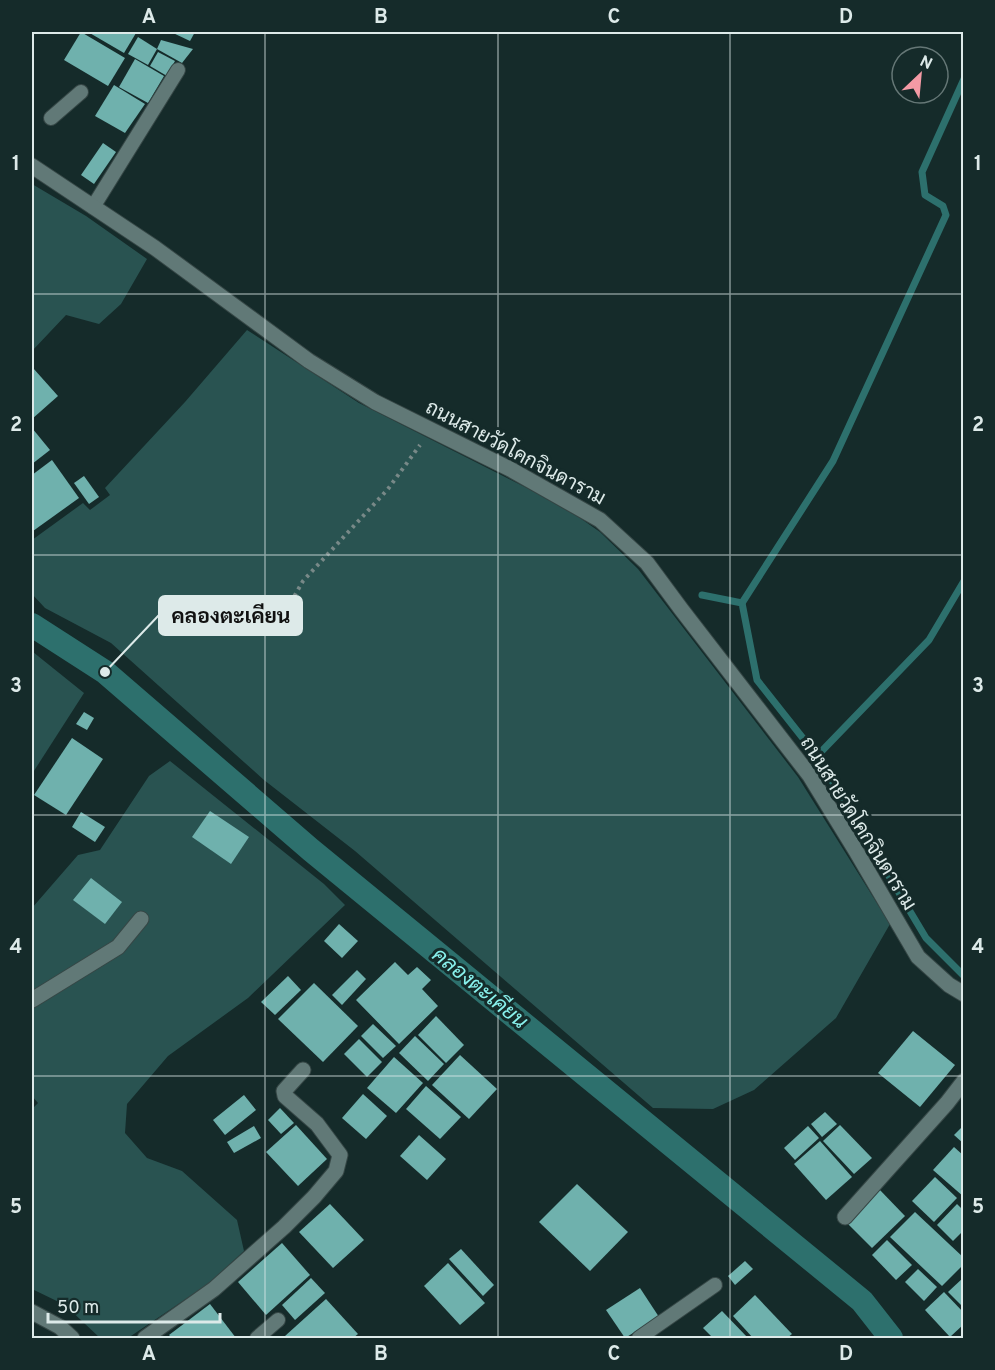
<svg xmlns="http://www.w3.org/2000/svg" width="995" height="1370" viewBox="0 0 995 1370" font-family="Overpass,Sarabun,sans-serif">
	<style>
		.green { fill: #295351 }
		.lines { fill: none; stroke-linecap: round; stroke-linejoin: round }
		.stream { stroke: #2d706d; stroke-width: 7 }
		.canal { stroke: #2d706d; stroke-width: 24 }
		.building { fill: #6fb1ad }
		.lane-casing { stroke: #364746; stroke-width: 16 }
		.street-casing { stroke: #364746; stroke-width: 17 }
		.path { stroke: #788988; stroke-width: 4; stroke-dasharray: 3 4.5; stroke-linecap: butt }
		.lane { stroke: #617977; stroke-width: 14 }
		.street { stroke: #617977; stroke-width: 15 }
		.grid { fill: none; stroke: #ddeae9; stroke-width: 1.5; stroke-opacity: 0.55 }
		.labels { text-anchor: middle; stroke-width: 6; stroke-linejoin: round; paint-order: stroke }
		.street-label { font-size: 20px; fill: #ddeae9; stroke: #152b2a }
		.water-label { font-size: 21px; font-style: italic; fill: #88f0ec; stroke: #152b2a }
		.leader { fill: none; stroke: #ddeae9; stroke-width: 2 }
		.callout-dot { fill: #ddeae9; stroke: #152b2a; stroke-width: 2 }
		.callout { fill: #ddeae9; stroke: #ddeae9; stroke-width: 2 }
		.callout-label { font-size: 21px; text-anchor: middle; font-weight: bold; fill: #111 }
		.neatline { fill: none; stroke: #ddeae9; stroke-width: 2 }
		.grid-label { font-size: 20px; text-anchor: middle; font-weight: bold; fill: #ddeae9 }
	</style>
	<rect width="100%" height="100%" fill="#152b2a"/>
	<g class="green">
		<polygon points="32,184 86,216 147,259 121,304 99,324 66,315 32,351"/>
		<polygon points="247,330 359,403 527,488 580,518 600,532 638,569 798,777 890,924 836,1018 754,1090 713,1109 653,1108 355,851 264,780 111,643 45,608 32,594 32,540 83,503 90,510 110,495 105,488 185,402"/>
		<polygon points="33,652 84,693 32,774 32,653"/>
		<polygon points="170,761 324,884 345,905 248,998 168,1056 127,1104 125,1133 147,1158 182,1171 237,1220 244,1251 208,1284 128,1338 100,1338 65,1305 32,1289 32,1109 38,1103 32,1096 32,908 78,855 100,850 149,776"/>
	</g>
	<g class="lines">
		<g class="stream">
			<polyline points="702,595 742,603 757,680 817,756 926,938 964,976"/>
			<polyline points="742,603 833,461 946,215 943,206 925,195 922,172 964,79"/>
			<polyline points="817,756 929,640 964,581"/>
		</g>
		<polyline class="canal" points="32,625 105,672 311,850 862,1301 891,1338"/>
	</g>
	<g class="building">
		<polygon points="81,32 125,58 108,86 64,60"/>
		<polygon points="88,32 134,32 136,33 124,53"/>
		<polygon points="171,32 195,32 190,41"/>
		<polygon points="138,37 157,49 148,65 128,54"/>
		<polygon points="161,40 193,49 182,63 157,49"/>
		<polygon points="158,52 175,61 167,76 150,66"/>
		<polygon points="135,59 164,76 148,103 119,87"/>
		<polygon points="114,85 145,104 125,133 95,116"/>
		<polygon points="103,143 116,152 94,184 81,175"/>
		<polygon points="33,368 58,396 32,419 32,369"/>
		<polygon points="32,428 50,450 32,464"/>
		<polygon points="52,460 79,498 33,531 32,475"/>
		<polygon points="84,476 99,497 89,504 74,483"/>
		<polygon points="84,712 94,718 87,730 76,724"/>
		<polygon points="72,738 103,759 66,815 34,795"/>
		<polygon points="210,811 249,837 231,864 192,837"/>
		<polygon points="81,812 105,827 95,842 72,827"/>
		<polygon points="91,878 122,902 105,924 73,900"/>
		<polygon points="339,924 358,941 342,958 324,941"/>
		<polygon points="395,962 408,975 417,967 431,980 422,989 438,1006 399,1044 356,1000"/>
		<polygon points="357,970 366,979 342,1005 332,995"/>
		<polygon points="288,976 301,990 275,1015 261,1002"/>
		<polygon points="314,983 358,1026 323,1062 278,1019"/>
		<polygon points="436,1016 464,1045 446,1063 418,1035"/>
		<polygon points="373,1024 396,1046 383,1058 361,1036"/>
		<polygon points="913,1031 955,1065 920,1107 878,1073"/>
		<polygon points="415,1036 444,1064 428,1081 399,1053"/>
		<polygon points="359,1039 382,1062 367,1077 344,1054"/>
		<polygon points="460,1055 497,1089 469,1119 432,1085"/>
		<polygon points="394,1057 423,1083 396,1113 367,1088"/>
		<polygon points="426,1086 461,1117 440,1139 406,1109"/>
		<polygon points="363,1094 387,1116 366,1139 342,1118"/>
		<polygon points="244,1095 256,1110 225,1135 213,1120"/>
		<polygon points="280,1108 294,1123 281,1134 268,1120"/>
		<polygon points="825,1112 837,1124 822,1137 811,1124"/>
		<polygon points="296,1125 327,1159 298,1186 266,1152"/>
		<polygon points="840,1125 872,1158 854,1174 823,1141"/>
		<polygon points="964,1125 964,1144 954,1135"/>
		<polygon points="254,1126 261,1138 234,1153 227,1142"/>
		<polygon points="808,1126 819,1138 795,1160 784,1148"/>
		<polygon points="419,1135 446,1159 427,1180 400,1156"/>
		<polygon points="820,1141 852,1177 826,1200 794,1164"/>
		<polygon points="954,1147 964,1156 964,1197 933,1170"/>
		<polygon points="935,1177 957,1198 934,1222 912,1201"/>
		<polygon points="577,1184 628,1232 590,1271 539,1222"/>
		<polygon points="878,1188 905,1216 872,1248 845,1221"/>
		<polygon points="330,1204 364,1240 333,1268 299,1232"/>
		<polygon points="957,1204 964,1211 964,1230 953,1241 937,1225"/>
		<polygon points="915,1212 964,1258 964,1264 942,1286 890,1237"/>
		<polygon points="887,1240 912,1265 896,1280 872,1255"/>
		<polygon points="282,1243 310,1275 266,1315 238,1282"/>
		<polygon points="461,1249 494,1285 483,1296 449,1259"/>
		<polygon points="745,1261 753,1269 735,1285 728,1276"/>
		<polygon points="448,1263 485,1303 460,1325 424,1286"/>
		<polygon points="918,1269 937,1287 924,1301 905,1282"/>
		<polygon points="964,1277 964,1308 948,1292"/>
		<polygon points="311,1278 325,1293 295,1320 282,1305"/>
		<polygon points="640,1288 659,1317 625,1338 606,1310"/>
		<polygon points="944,1292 964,1313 964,1324 950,1337 925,1310"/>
		<polygon points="755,1295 792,1334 787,1338 753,1338 733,1316"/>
		<polygon points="326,1299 358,1334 353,1338 288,1338 285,1336"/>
		<polygon points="210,1304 236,1338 172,1338 169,1335"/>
		<polygon points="722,1311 748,1338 713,1338 703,1328"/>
	</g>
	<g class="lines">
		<defs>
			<g id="lane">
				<polyline points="51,118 81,92"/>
				<polyline points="93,207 178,70"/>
				<polyline points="257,1338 278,1320"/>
				<polyline points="639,1338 715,1285"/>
			</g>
			<g id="street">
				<polyline points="32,166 155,248 309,361 375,402 510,469 600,520 647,563 681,609 810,776 856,851 918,957 949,985 964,994"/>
				<polyline points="32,1000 118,947 141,919"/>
				<polyline points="845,1217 947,1103 964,1081"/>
				<polyline points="32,1312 60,1327 72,1338"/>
				<polyline points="145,1338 214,1289 284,1227 314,1197 336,1171 340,1155 317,1124 285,1096 284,1091 303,1070"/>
			</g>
		</defs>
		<use href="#lane" class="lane-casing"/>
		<use href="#street" class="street-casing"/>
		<polyline class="path" points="287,609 303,581 388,489 420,445"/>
		<use href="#lane" class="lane"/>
		<use href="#street" class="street"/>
	</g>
	<path class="grid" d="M265,32v1306M498,32v1306M730,32v1306M32,294h932M32,555h932M32,815h932M32,1076h932"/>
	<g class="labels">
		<g class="street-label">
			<text transform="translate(516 452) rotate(28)" y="7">ถนนสายวัดโคกจินดาราม</text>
			<text transform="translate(859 823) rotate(58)" y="7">ถนนสายวัดโคกจินดาราม</text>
		</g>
		<g class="water-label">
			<text transform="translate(480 988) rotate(39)" y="7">คลองตะเคียน</text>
		</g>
	</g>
	<path class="leader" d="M105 672L159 615"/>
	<circle class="callout-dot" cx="105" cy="672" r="6"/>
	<rect class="callout" x="159" y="596" width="143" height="39" rx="6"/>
	<g class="callout-label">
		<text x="231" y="623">คลองตะเคียน</text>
	</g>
	<rect width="995" height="1370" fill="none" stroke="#152b2a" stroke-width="66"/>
	<g transform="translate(920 75) rotate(26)"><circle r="28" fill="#152b2a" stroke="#657776" stroke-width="1.5"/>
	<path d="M0-4.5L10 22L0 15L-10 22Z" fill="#f49aa5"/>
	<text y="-9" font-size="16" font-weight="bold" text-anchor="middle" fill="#ddeae9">N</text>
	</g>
	<path d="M48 1313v9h172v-9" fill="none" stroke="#ddeae9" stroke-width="3"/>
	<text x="57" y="1313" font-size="18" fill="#ddeae9" stroke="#152b2a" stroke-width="4.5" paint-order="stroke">50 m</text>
	<rect x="33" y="33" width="929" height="1304" class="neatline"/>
	<g class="grid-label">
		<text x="149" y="23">A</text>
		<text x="381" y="23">B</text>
		<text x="614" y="23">C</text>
		<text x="846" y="23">D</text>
		<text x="16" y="170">1</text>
		<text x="978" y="170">1</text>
		<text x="16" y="431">2</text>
		<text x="978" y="431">2</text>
		<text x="16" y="692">3</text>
		<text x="978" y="692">3</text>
		<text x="16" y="953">4</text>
		<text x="978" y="953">4</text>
		<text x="16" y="1213">5</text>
		<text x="978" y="1213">5</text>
		<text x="149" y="1360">A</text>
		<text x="381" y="1360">B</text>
		<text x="614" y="1360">C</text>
		<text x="846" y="1360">D</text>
	</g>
</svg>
